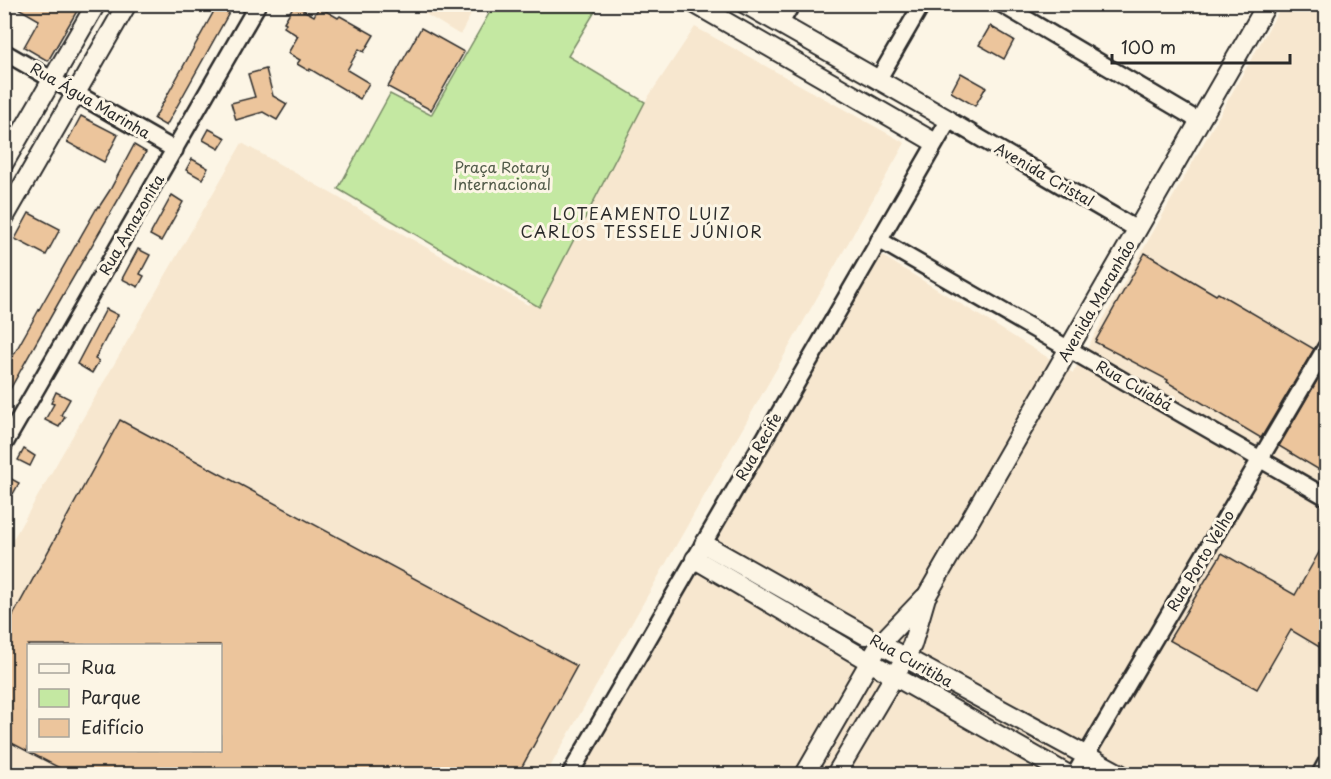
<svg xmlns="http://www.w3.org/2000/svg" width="1331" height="779" viewBox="0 0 1331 779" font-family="'Playpen Sans',sans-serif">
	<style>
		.built { fill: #f7e7cf; fill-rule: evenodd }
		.green { fill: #c4e8a2; stroke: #788a66; stroke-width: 1.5 }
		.building { fill: #ecc59c; stroke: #2b2b2b; stroke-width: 1.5; fill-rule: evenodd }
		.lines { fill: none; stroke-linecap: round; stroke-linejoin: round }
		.minor-casing { stroke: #2b2b2b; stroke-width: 20 }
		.tertiary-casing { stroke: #2b2b2b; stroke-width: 22 }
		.minor { stroke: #fcf5e5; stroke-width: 15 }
		.tertiary { stroke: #fcf5e5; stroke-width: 18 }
		.labels { text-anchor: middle; stroke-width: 6; stroke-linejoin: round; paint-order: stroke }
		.street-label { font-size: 15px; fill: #2b2b2b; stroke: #fcf5e5 }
		.park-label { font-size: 15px; fill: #515a49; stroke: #fcf5e5 }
		.neighbourhood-label { font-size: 16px; letter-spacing: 1.5px; fill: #2b2b2b; stroke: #fcf5e5 }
	</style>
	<rect width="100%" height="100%" fill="#fcf5e5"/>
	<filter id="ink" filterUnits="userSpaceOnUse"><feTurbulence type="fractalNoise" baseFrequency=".0167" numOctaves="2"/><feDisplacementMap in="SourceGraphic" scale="12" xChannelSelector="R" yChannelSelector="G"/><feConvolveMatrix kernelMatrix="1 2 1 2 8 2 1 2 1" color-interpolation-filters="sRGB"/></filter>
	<g filter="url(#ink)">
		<g class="built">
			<polygon points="411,5 476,5 460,35"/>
			<polygon points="1282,5 1326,5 1326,774 578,774 717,533 881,255 1073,373"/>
			<path d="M695,27l210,116 -359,631h-541v-221l237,-410 286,162 117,-203zM28,646h192v104h-192z"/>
		</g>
		<polygon class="green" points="494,5 599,5 568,56 645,102 539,307 338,189 390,94 431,115"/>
		<g class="building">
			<polygon points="11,4 81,4 48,61 24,47 39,20"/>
			<polygon points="218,4 234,4 166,126 154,119"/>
			<polygon points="293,7 297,9 298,7 314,16 319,7 338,18 340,16 374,35 364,52 359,49 347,70 369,83 360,99 310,69 309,71 297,64 300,60 288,53 298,36 284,27 286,23 284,22"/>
			<polygon points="990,26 1014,40 1004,59 979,45"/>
			<polygon points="421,28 464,52 431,110 388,87"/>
			<polygon points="266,69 273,96 287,104 277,120 263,112 236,120 231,103 255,97 248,74"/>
			<polygon points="961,73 986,87 975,106 951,92"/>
			<polygon points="81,116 118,135 104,162 67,142"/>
			<polygon points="209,129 226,138 219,149 203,140"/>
			<polygon points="134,145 146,152 59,302 4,400 4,372 45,299 98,206 99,207 110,190"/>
			<polygon points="192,159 208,168 202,179 186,170"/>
			<polygon points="172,195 183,202 161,241 150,235"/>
			<polygon points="29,213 60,229 46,255 15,239"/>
			<polygon points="138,249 150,255 140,274 144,276 138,287 122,279"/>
			<polygon points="1145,253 1216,295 1218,293 1314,349 1261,438 1167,382 1168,380 1095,342"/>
			<polygon points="106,309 118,315 95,359 99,361 92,373 77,364"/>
			<polygon points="1326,365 1326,474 1279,446"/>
			<polygon points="56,392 70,399 61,415 65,417 59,427 45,420 54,404 51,403"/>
			<path d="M120,420l457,246 -59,108h-447l-67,-35v-107zM28,645h192v105h-192z"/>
			<polygon points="24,449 35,456 30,466 18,460"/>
			<polygon points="4,475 19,483 13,494 4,490"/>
			<polygon points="1326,540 1326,651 1291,630 1257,689 1169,640 1222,553 1295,595"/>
		</g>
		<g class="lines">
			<defs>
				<g id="minor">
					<polyline points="1001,4 1199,121"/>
					<polyline points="780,24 792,4"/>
					<polyline points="4,52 175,150"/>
					<polyline points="878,80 922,4"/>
					<polyline points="879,240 1326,497"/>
					<polyline points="4,445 258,4"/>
					<polyline points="570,774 949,120 1138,230"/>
					<polyline points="1075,774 1326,347"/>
					<polyline points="1320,774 1326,763"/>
				</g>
				<g id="tertiary">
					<polyline points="695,4 934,142"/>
					<polyline points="745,4 949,120"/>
					<polyline points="4,163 96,4"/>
					<polyline points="4,218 127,4"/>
					<polyline points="704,544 865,635"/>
					<polyline points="695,559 894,676 1067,774"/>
					<polyline points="880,644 1120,774"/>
					<polyline points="805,774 880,644 924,598"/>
					<polyline points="836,774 905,658 912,645 926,597 1267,4"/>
				</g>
			</defs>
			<use href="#minor" class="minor-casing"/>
			<use href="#tertiary" class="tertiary-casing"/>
			<use href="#minor" class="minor"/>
			<use href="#tertiary" class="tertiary"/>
		</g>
	</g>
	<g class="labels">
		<g class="street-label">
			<text transform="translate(90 101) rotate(30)" y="5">Rua Água Marinha</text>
			<text transform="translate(1044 175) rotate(30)" y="5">Avenida Cristal</text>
			<text transform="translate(132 225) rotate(-60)" y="5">Rua Amazonita</text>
			<text transform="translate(1097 301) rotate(-60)" y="5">Avenida Maranhão</text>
			<text transform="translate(1134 386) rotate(30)" y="5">Rua Cuiabá</text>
			<text transform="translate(759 447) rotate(-60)" y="5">Rua Recife</text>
			<text transform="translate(1201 561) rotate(-59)" y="5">Rua Porto Velho</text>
			<text transform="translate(911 661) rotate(29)" y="5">Rua Curitiba</text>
		</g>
		<g class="park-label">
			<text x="502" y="173">Praça Rotary<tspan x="502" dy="17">Internacional</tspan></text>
		</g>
		<g class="neighbourhood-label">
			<text x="642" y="220">LOTEAMENTO LUIZ<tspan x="642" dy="18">CARLOS TESSELE JÚNIOR</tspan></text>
		</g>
	</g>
	<rect width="1331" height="779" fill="none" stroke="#fcf5e5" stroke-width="24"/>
	<rect x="12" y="12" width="1307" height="755" fill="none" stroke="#2b2b2b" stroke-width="2" filter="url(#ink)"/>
	<rect x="27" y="644" width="195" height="108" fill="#fcf5e5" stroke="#a8a49b" stroke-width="1.5"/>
	<rect x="39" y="664" width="30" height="9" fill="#fcf5e5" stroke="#a8a49b" stroke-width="1.5"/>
	<text x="81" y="674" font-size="18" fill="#2b2b2b">Rua</text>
	<rect x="39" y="689" width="30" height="18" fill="#c4e8a2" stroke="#a8a49b" stroke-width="1.5"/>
	<text x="81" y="704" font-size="18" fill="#2b2b2b">Parque</text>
	<rect x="39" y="719" width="30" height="18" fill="#ecc59c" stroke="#a8a49b" stroke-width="1.5"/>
	<text x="81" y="734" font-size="18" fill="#2b2b2b">Edifício</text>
	<path d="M1112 54v9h178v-9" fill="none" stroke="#2b2b2b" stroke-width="3"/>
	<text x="1121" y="54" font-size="18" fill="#2b2b2b" stroke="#fcf5e5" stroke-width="4.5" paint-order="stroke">100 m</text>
</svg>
